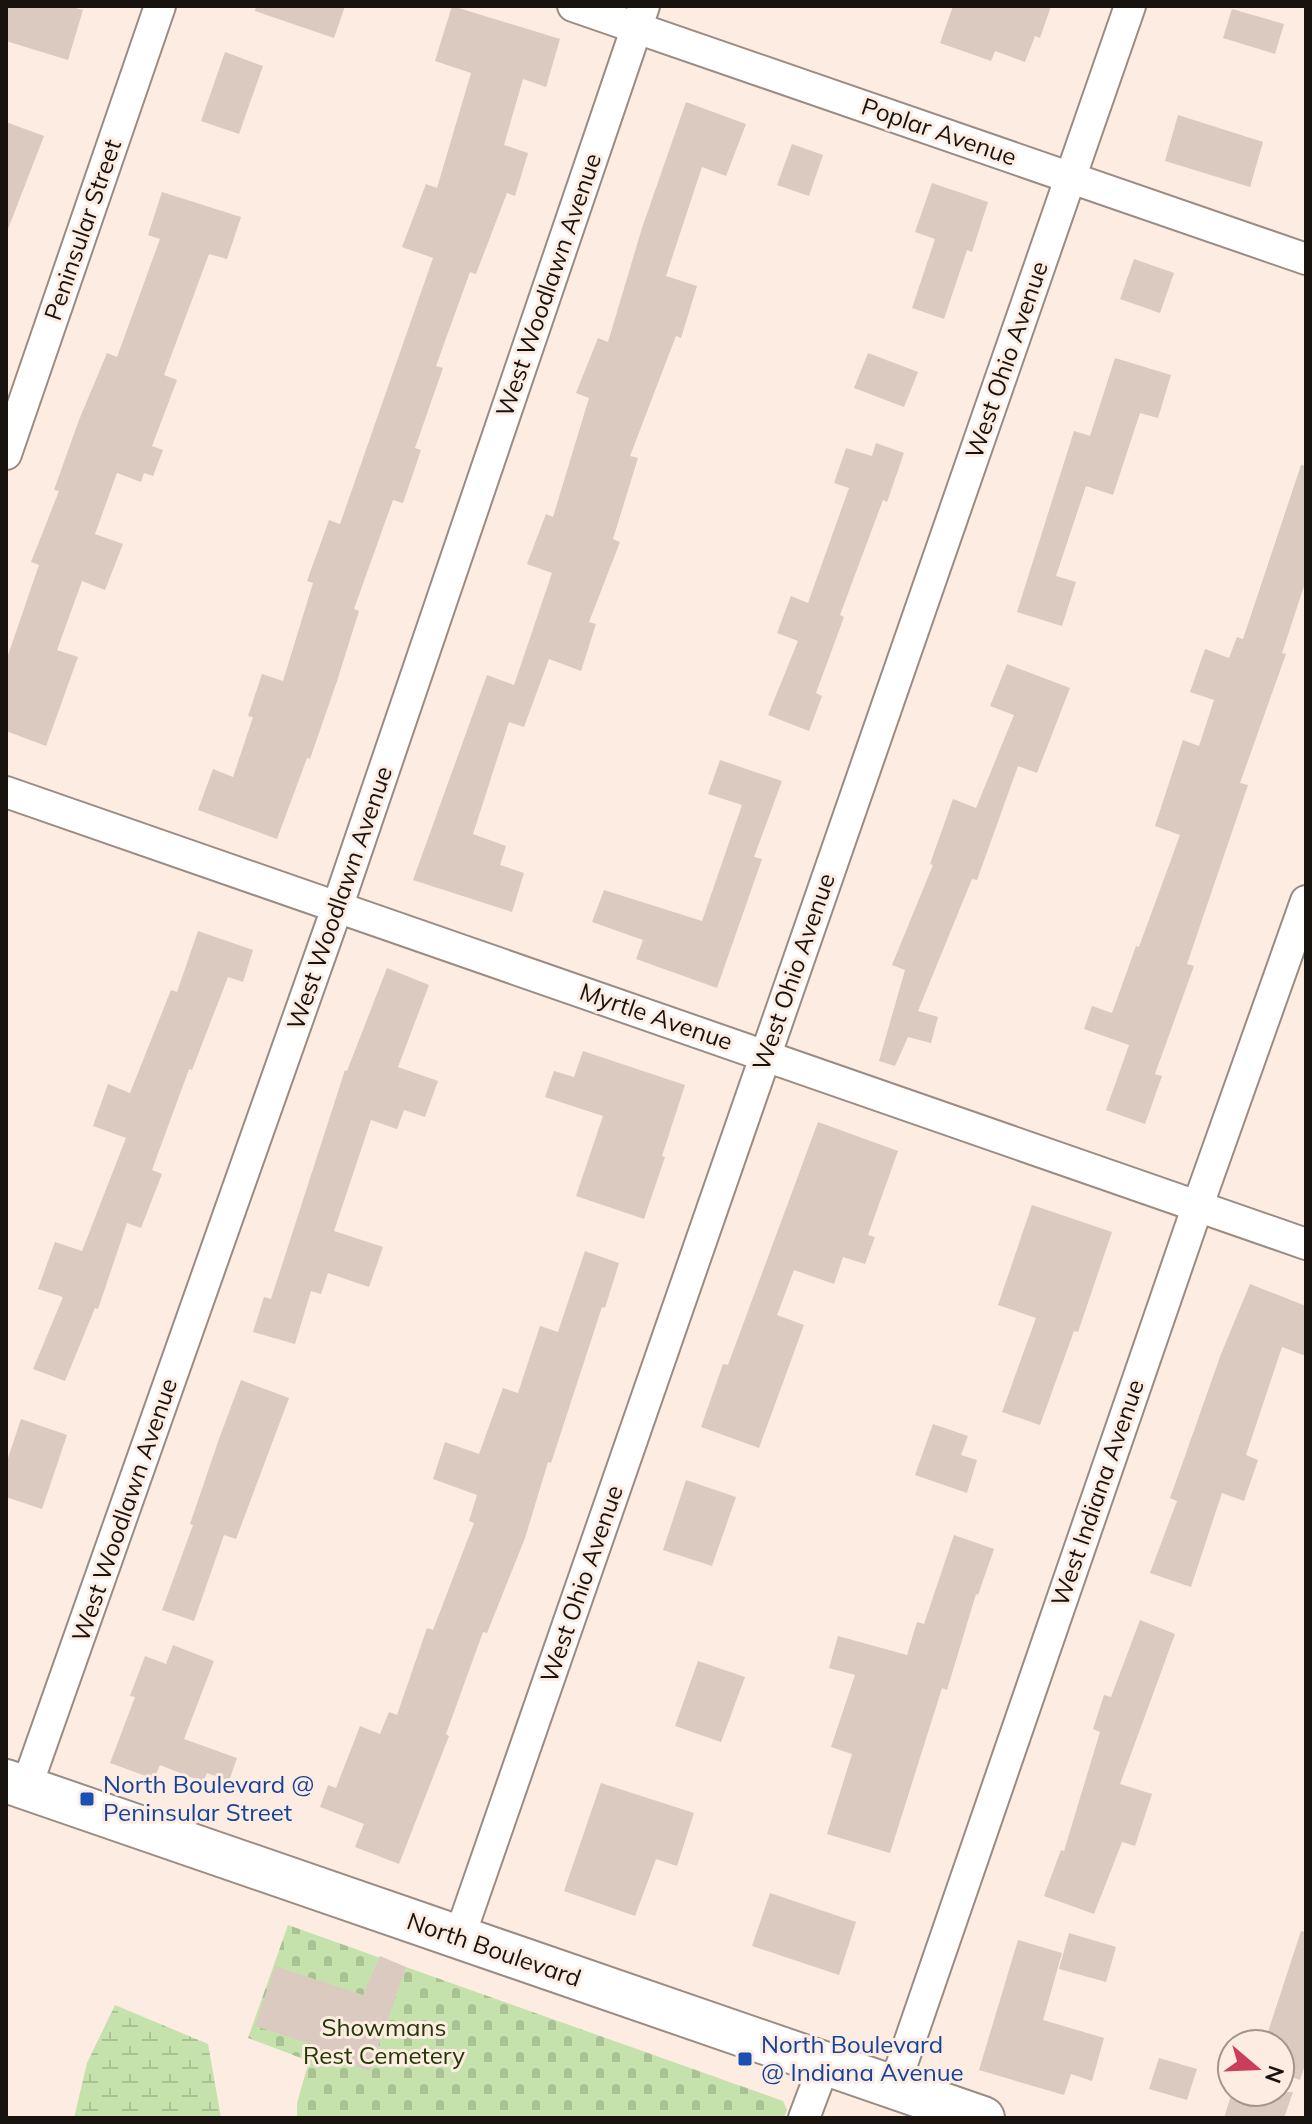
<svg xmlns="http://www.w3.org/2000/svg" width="1312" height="2124" viewBox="0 0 1312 2124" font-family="Mulish,sans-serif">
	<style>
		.wetland { fill: url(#wetland-marsh) }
		.cemetery { fill: url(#cemetery-stones) }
		.building { fill: #dacac0 }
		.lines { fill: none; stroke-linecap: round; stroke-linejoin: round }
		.street-casing { stroke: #9b8c83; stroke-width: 34 }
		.secondary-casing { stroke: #9b8c83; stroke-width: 46 }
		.street { stroke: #fff; stroke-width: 30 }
		.secondary { stroke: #fff; stroke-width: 42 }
		.transit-dot { fill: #1a4fb4; stroke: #fcece2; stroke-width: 3 }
		.labels { text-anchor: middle; stroke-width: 6; stroke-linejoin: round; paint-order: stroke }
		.street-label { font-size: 24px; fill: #191310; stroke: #fcece2 }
		.transit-label { font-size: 24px; fill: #164399; stroke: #fcece2; text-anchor: start }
		.park-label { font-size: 24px; fill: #233804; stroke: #fcece2 }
	</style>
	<defs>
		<pattern id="wetland-marsh" width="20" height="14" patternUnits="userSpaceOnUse" patternTransform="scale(2)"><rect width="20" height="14" fill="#c6e2ac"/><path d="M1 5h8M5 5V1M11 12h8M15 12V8" fill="none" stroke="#aac193"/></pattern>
		<pattern id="cemetery-stones" width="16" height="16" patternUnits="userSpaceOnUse" patternTransform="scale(2)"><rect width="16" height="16" fill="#c6e2ac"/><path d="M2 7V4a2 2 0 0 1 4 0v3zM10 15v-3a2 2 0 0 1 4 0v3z" fill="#aac193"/></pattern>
	</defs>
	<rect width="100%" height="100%" fill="#fcece2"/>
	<polygon class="wetland" points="115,2005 208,2044 221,2118 74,2118 87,2063"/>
	<polygon class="cemetery" points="288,1925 783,2101 787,2110 784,2118 297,2118 297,2103 309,2061 248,2038"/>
	<g class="building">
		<polygon points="6,6 68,6 83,10 68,60 6,41"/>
		<polygon points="256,6 345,6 334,38 255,11"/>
		<polygon points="452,6 560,39 546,87 523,79 504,145 528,153 515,196 507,193 476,274 470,272 436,366 443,368 415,448 421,450 403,503 393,500 354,609 359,611 337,681 310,759 307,758 277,839 198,810 213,769 233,777 253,717 248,716 262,674 283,681 313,583 307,581 329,520 340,524 433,258 402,247 426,184 437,188 471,73 435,61"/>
		<polygon points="953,6 1051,6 1040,38 1035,36 1025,62 995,51 991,61 940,43"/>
		<polygon points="1232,9 1284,24 1275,54 1223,38"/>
		<polygon points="225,52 263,66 239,134 201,121"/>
		<polygon points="686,102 746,124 726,176 702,167 666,276 697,286 681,338 676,336 630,456 638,458 613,539 620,542 589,622 596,624 581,671 549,659 524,727 509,722 473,834 506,846 500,865 524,873 512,912 413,880 487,675 514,685 552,573 527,564 546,514 553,517 589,398 576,393 598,338 608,342 642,228"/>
		<polygon points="1178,115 1263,142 1250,187 1165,161"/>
		<polygon points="6,122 44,136 8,229 6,229"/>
		<polygon points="792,144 823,155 809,196 777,185"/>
		<polygon points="932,183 988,202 972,252 967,250 944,319 912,308 935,239 915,232"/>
		<polygon points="162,192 241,217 227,259 209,254 164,375 177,380 152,446 163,450 153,476 144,473 141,482 117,473 95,534 123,544 105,590 82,581 57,650 78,657 46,746 6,731 6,661 39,565 31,562 59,491 54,490 79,420 107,353 117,357 160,239 148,235"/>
		<polygon points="1134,259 1174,273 1160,313 1120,299"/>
		<polygon points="868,353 918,372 904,407 854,388"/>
		<polygon points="1115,358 1171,375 1158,418 1140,413 1113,495 1086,486 1056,576 1076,582 1062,626 1017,612 1074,431 1090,436"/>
		<polygon points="876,443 904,453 887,502 883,500 840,615 844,617 816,693 822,696 809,731 768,715 798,641 777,633 791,596 808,603 849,488 834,483 846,448 872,456"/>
		<polygon points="1301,465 1306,466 1306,580 1282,653 1286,654 1240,783 1248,785 1187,964 1194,966 1155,1074 1162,1076 1145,1124 1106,1110 1129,1045 1084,1029 1092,1006 1112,1013 1136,946 1139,947 1180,835 1155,826 1183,740 1199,746 1214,700 1190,692 1205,649 1229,658 1237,637 1243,639"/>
		<polygon points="1007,664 1070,688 1037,773 1018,766 977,880 972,879 918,1011 938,1017 931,1043 908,1037 895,1066 879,1061 905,970 892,965 933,865 930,864 953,799 976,808 1014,715 990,706"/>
		<polygon points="720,760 782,781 754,857 762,859 717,988 636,959 643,940 592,922 604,890 702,921 742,805 708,794"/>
		<polygon points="198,931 253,950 243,982 228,977 192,1070 189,1069 152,1170 162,1174 141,1228 127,1223 98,1309 95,1308 65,1381 33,1369 63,1297 38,1289 55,1242 82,1251 126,1138 93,1126 108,1084 130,1093 171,990 177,992"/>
		<polygon points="387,968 429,985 398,1067 438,1081 425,1117 404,1110 397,1129 371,1120 334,1231 383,1247 369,1287 328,1273 321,1294 311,1291 295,1344 253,1332 264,1297 271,1299 345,1070 347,1071"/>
		<polygon points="583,1051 685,1085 662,1156 665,1157 644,1219 576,1196 603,1116 545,1097 554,1071 574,1077"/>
		<polygon points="818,1122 898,1151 868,1235 875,1237 865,1264 843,1257 834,1284 794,1270 777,1315 804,1325 759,1448 701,1427 723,1364 728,1365"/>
		<polygon points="1032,1205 1112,1232 1078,1332 1074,1331 1040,1425 1002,1412 1036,1318 998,1305"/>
		<polygon points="585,1251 619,1263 605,1308 602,1307 551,1463 548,1462 525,1538 487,1633 483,1632 446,1734 449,1736 399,1864 355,1847 364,1824 320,1807 328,1785 336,1788 360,1726 380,1734 389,1712 397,1715 427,1628 433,1630 474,1523 469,1521 477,1495 433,1479 445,1442 479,1454 503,1388 518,1393 540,1326 558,1332"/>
		<polygon points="1250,1284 1306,1306 1306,1356 1282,1347 1246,1455 1258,1460 1244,1501 1222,1493 1191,1587 1150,1573 1177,1501 1170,1498 1185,1456 1221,1354"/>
		<polygon points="241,1380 289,1398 236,1539 224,1535 194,1621 162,1610 193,1525 190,1524 219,1439"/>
		<polygon points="21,1419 67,1435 42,1509 6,1497 6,1464"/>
		<polygon points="933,1424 968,1436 961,1455 977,1460 967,1493 915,1475"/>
		<polygon points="686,1480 736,1497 712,1566 663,1550"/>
		<polygon points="954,1535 994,1549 978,1595 976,1594 947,1690 942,1688 890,1853 827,1834 852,1754 831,1747 855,1675 829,1668 838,1636 907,1655 917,1622 924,1624"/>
		<polygon points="1140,1620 1175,1634 1120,1784 1152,1794 1135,1846 1122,1842 1094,1914 1044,1896 1061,1850 1064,1851 1100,1732 1093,1729 1104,1695 1111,1697"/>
		<polygon points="173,1645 214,1661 184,1739 237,1758 229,1781 207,1773 203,1782 160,1765 154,1779 110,1763 135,1697 130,1696 145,1656 166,1664"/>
		<polygon points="698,1661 745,1677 721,1742 675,1726"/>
		<polygon points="601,1783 694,1813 677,1866 656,1859 635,1916 564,1891"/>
		<polygon points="770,1893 856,1922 839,1975 752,1946"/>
		<polygon points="1301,1931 1306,1932 1306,2062 1300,2080 1280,2073 1280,2044 1264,2044"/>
		<polygon points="1069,1933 1116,1947 1106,1982 1059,1969"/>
		<polygon points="1018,1940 1062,1953 1043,2020 1104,2038 1092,2081 1071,2074 1064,2095 979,2070"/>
		<polygon points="380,1956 406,1967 370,2071 318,2053 320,2047 255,2026 275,1966 363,1995"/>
		<polygon points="1159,2058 1197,2069 1187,2100 1149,2089"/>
		<polygon points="1232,2092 1293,2092 1284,2118 1224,2118"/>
	</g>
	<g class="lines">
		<defs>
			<g id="street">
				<polyline points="573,6 1306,259"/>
				<polyline points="6,454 160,6"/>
				<polyline points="6,792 1306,1244"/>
				<polyline points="26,1788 338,905 644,6"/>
				<polyline points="459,1938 1130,6"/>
				<polyline points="894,2087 1198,1205 1306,901"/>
				<polyline points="804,2118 824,2065"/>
			</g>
			<polyline id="secondary" points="6,1781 983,2118"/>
		</defs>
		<use href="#street" class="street-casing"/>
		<use href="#secondary" class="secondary-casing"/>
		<use href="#street" class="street"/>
		<use href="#secondary" class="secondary"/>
	</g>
	<g class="transit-dot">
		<rect x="79" y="1791" width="16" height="16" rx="4"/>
		<rect x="737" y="2051" width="16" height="16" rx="4"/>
	</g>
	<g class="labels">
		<g class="street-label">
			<text transform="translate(939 132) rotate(19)" y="8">Poplar Avenue</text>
			<text transform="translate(83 230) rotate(-71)" y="8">Peninsular Street</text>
			<text transform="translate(549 285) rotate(-71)" y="8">West Woodlawn Avenue</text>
			<text transform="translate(1007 360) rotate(-71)" y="8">West Ohio Avenue</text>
			<text transform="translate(340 898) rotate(-71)" y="8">West Woodlawn Avenue</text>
			<text transform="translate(794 972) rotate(-71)" y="8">West Ohio Avenue</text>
			<text transform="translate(656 1017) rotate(19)" y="8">Myrtle Avenue</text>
			<text transform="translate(1098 1493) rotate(-71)" y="8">West Indiana Avenue</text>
			<text transform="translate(125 1510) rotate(-71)" y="8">West Woodlawn Avenue</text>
			<text transform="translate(582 1584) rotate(-71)" y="8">West Ohio Avenue</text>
			<text transform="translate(494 1950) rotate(19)" y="8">North Boulevard</text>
		</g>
		<g class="transit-label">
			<text x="103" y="1793">North Boulevard @<tspan x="103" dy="28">Peninsular Street</tspan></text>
			<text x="761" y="2053">North Boulevard<tspan x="761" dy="28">@ Indiana Avenue</tspan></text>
		</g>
		<g class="park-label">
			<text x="384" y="2036">Showmans<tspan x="384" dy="28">Rest Cemetery</tspan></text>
		</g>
	</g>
	<rect width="1312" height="2124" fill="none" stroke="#191310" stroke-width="16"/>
	<g transform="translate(1256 2068) rotate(109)"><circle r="38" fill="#fcece2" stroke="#a1958e" stroke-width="2"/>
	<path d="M0-6L14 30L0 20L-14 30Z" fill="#cc3d5c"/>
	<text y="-12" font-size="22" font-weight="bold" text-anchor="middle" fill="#191310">N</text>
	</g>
</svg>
